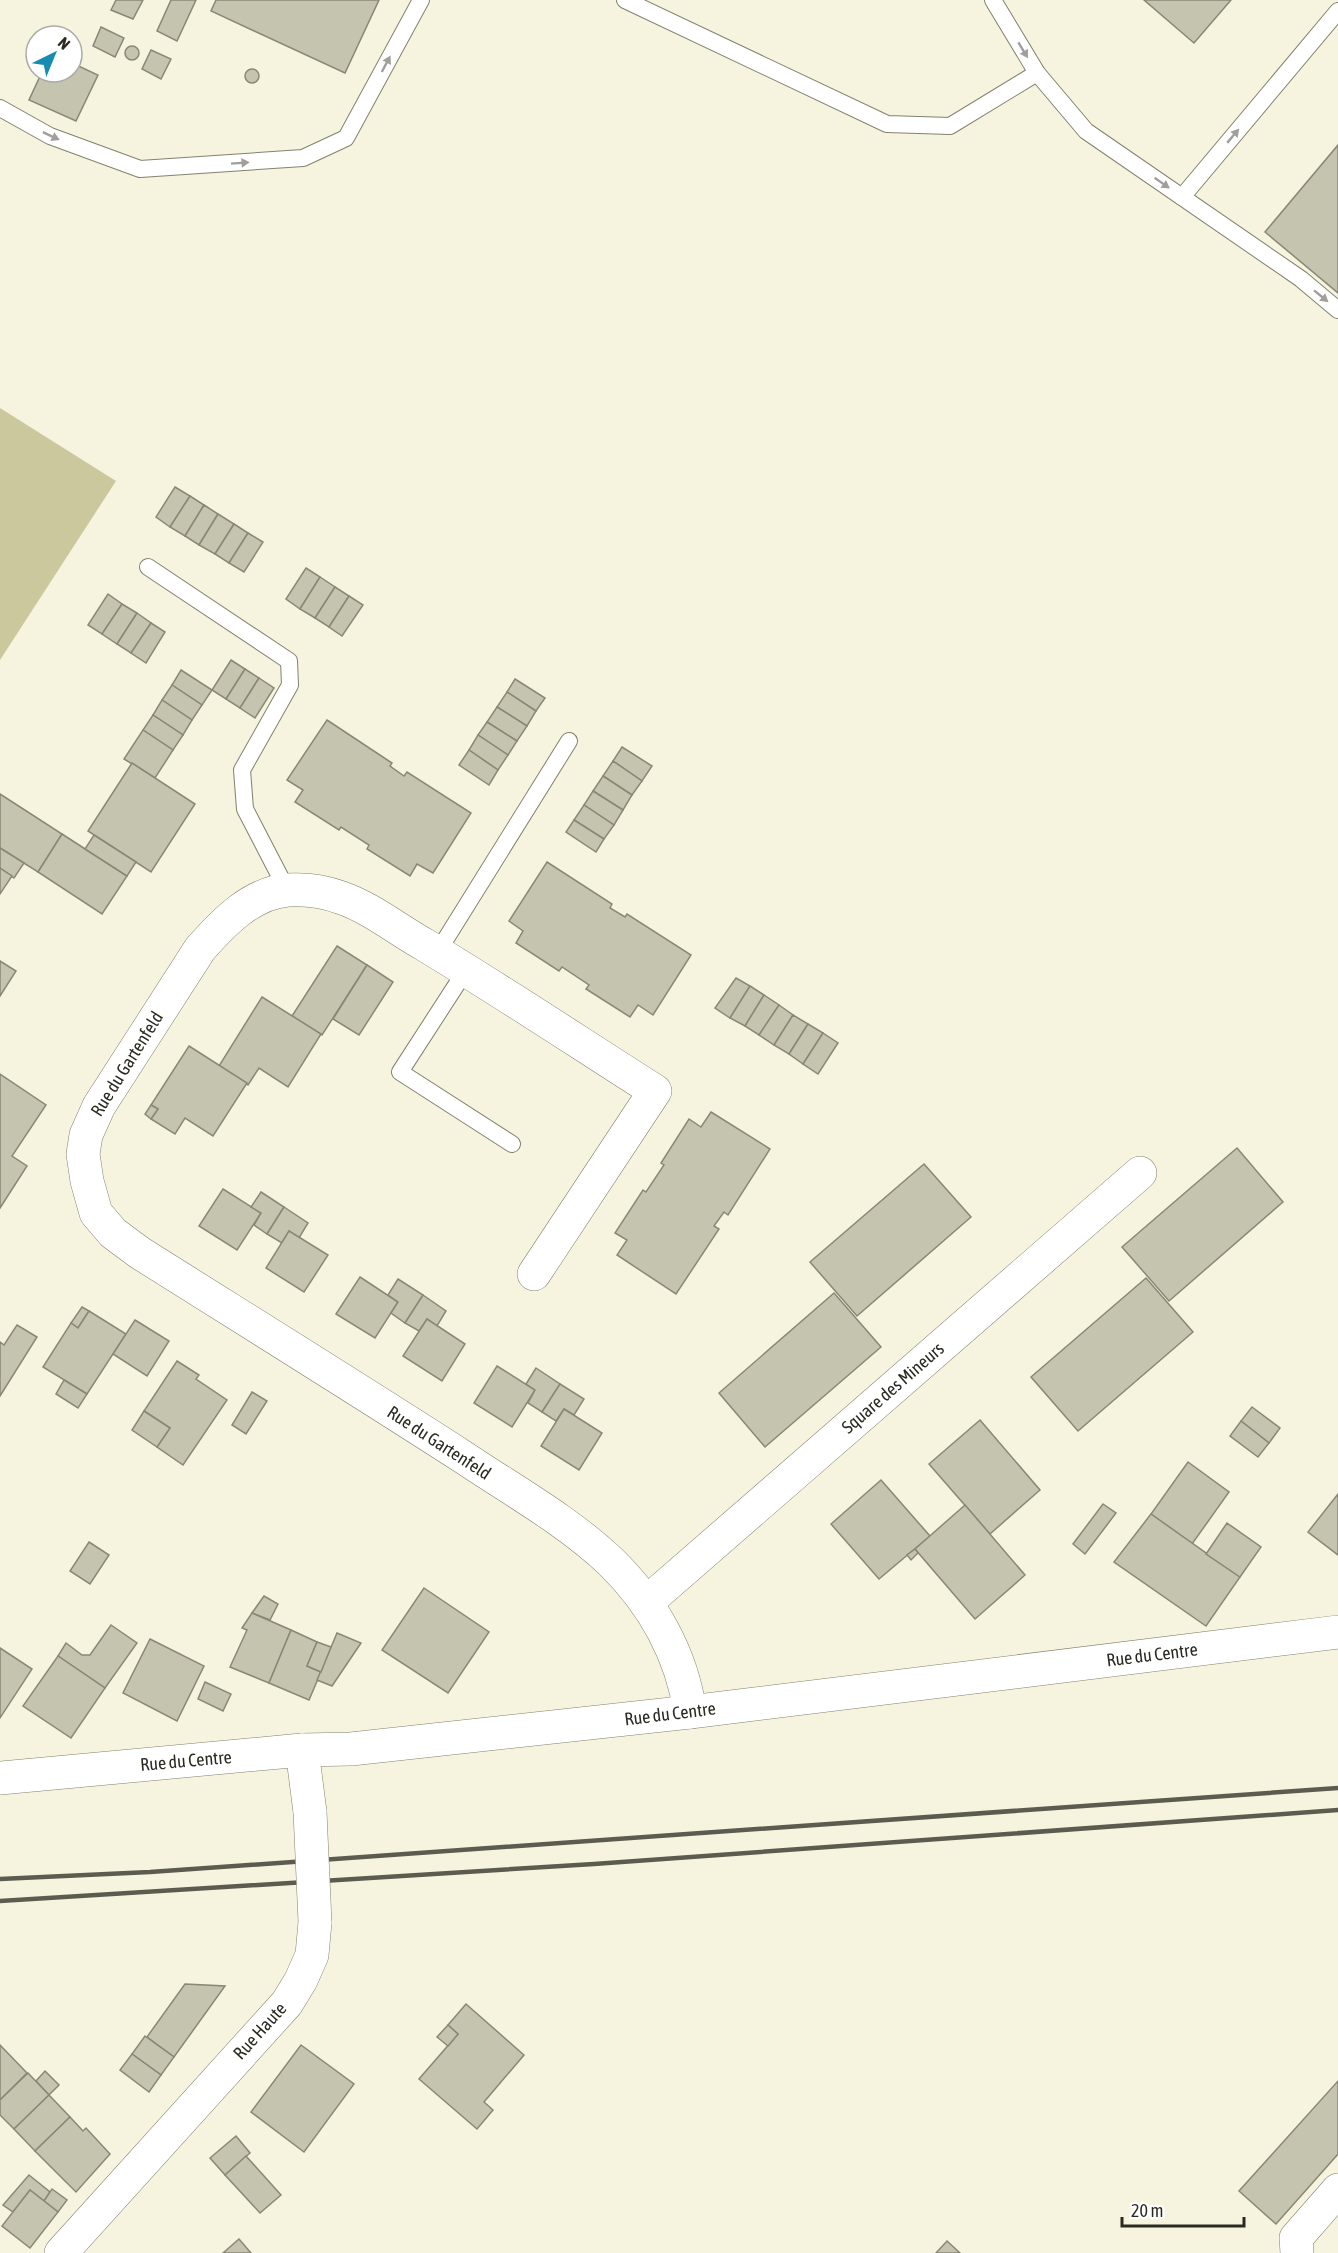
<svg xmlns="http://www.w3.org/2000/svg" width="1338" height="2253" viewBox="0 0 1338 2253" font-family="'Asap Condensed',sans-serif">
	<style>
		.green { fill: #ccc89d }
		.building { fill: #c5c4af; stroke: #8a8875; stroke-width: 1.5 }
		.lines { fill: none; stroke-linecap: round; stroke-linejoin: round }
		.service-casing { stroke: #83826e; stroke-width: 18 }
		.minor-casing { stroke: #83826e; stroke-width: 34 }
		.service { stroke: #fff; stroke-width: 16 }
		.minor { stroke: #fff; stroke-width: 33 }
		.rail { stroke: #5c5b50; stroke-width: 4.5 }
		.minor-bridge-casing { stroke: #83826e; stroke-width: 34; stroke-linecap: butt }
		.minor-bridge { stroke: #fff; stroke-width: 33 }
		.oneway { fill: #a09f9c }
		.labels { text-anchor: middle; stroke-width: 6; stroke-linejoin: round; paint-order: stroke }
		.street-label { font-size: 18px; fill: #2b2a22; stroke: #fff }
	</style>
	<rect width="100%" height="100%" fill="#f6f4de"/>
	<polygon class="green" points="0,408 116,481 0,660"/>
	<g class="building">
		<polygon points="116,0 143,0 133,19 111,10"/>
		<polygon points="171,0 196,0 177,41 157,31"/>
		<polygon points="216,0 379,0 345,73 211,11"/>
		<polygon points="1144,0 1231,0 1194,43"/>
		<polygon points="101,27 124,38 115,57 93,46"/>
		<circle cx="132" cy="53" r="7"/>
		<polygon points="151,50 171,59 161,79 142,69"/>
		<polygon points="72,63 98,75 76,121 29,100 42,72 72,72"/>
		<circle cx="252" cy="76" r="7"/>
		<polygon points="1338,145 1338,293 1265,232"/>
		<polygon points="175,487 190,496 170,527 156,517"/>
		<polygon points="190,496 204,505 185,536 170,527"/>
		<polygon points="204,505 218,514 199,545 185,536"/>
		<polygon points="218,514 234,524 215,554 199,545"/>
		<polygon points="234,524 248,533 229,563 215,554"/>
		<polygon points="248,533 263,542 244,572 229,563"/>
		<polygon points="306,568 320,577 300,609 286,599"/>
		<polygon points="320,577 335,587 315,618 300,609"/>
		<polygon points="335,587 349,596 329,627 315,618"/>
		<polygon points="108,594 122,604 102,634 88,625"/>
		<polygon points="349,596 363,605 342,636 329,627"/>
		<polygon points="122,604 137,613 117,644 102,634"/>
		<polygon points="137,613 151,623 131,653 117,644"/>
		<polygon points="151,623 165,632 146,663 131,653"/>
		<polygon points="231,660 245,669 226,699 212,690"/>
		<polygon points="245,669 259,678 240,708 226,699"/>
		<polygon points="181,670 212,690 202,705 172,685"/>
		<polygon points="259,678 274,688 255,718 240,708"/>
		<polygon points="515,679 545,698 536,711 507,692"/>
		<polygon points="172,685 202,705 192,720 162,700"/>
		<polygon points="507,692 536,711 527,726 497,707"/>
		<polygon points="162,700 192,720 183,735 153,715"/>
		<polygon points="497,707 527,726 517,741 487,722"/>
		<polygon points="153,715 183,735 173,750 143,730"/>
		<polygon points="327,720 392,763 390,766 404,776 407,772 471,813 433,873 417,864 410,876 367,849 369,845 341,827 339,830 295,802 303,790 287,780"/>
		<polygon points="487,722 517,741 508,755 478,735"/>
		<polygon points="143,730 173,750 155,778 124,759"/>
		<polygon points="478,735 508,755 498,770 469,750"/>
		<polygon points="622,747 652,766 642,781 613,761"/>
		<polygon points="469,750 498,770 489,785 459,765"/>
		<polygon points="613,761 642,781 632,795 603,776"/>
		<polygon points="132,763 195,804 151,872 88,831"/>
		<polygon points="603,776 632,795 623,810 593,791"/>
		<polygon points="593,791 623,810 614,825 584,805"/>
		<polygon points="0,794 62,834 38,872 0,848"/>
		<polygon points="584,805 614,825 604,839 574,820"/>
		<polygon points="574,820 604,839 596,852 566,832"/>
		<polygon points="62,834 127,876 102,914 38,872"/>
		<polygon points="94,835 136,862 127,876 85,849"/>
		<polygon points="0,848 24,863 14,878 0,868"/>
		<polygon points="547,862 612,904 610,908 625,917 627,914 691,955 653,1015 638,1005 630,1017 586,989 589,985 562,967 559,971 516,943 523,931 509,921"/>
		<polygon points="0,868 12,876 0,894"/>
		<polygon points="337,946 367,965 322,1035 292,1016"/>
		<polygon points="0,961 16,971 0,996"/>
		<polygon points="367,965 393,982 359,1035 333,1019"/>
		<polygon points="736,978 750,986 730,1018 715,1008"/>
		<polygon points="750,986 764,995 745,1026 730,1018"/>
		<polygon points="764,995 779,1005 759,1035 745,1026"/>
		<polygon points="262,997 321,1034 288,1087 259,1068 248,1085 219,1066"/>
		<polygon points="779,1005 793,1015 774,1045 759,1035"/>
		<polygon points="793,1015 808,1024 789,1054 774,1045"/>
		<polygon points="808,1024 823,1033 803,1064 789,1054"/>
		<polygon points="823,1033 838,1043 818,1074 803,1064"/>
		<polygon points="189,1046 247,1083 213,1136 185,1118 175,1134 151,1119 158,1109 151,1105"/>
		<polygon points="0,1074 46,1105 12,1156 27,1166 0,1208"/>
		<polygon points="151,1105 158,1109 151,1119 145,1114"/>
		<polygon points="711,1112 770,1149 728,1215 724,1212 714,1226 719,1229 676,1294 617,1255 627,1240 615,1233 643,1190 646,1192 664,1165 661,1163 689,1119 701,1127"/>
		<polygon points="1237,1148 1283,1202 1169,1301 1122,1247"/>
		<polygon points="924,1164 971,1217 857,1316 810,1262"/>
		<polygon points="223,1189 261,1213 237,1250 199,1226"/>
		<polygon points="261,1192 284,1207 267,1234 254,1225 261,1213 251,1207"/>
		<polygon points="284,1207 308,1223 299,1238 289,1231 282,1243 267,1234"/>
		<polygon points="289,1231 328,1255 304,1292 266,1268"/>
		<polygon points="360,1277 398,1302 375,1338 336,1314"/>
		<polygon points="1146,1278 1193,1332 1078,1431 1031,1377"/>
		<polygon points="398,1279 423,1295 405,1323 391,1313 398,1302 388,1295"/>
		<polygon points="834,1293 881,1347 765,1447 719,1393"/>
		<polygon points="423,1295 446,1311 437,1326 427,1319 419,1331 405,1323"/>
		<polygon points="82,1307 89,1311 78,1328 71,1323"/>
		<polygon points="89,1311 126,1334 87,1394 43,1367 71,1323 78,1328"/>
		<polygon points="427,1319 465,1344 442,1381 403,1356"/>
		<polygon points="135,1320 169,1341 147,1376 113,1354"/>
		<polygon points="17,1325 37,1337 0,1396 0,1342 4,1345"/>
		<polygon points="177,1361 199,1375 196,1379 227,1400 183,1465 157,1447 170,1428 144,1411"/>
		<polygon points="497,1366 535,1390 512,1427 474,1403"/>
		<polygon points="536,1368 560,1384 542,1412 528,1403 535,1390 526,1384"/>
		<polygon points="64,1380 87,1394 78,1408 56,1394"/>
		<polygon points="560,1384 584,1399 574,1415 564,1409 556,1421 542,1412"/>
		<polygon points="252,1392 267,1401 246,1434 232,1425"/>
		<polygon points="1252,1407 1280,1428 1269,1443 1241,1421"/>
		<polygon points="564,1409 602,1433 579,1470 541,1446"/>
		<polygon points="144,1411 170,1428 157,1447 132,1430"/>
		<polygon points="980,1420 1040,1490 990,1534 929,1464"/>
		<polygon points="1241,1421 1269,1443 1258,1457 1230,1436"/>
		<polygon points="1188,1462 1229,1492 1192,1544 1151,1514"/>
		<polygon points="881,1480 930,1536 879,1579 831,1524"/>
		<polygon points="1338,1494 1338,1555 1308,1532"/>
		<polygon points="1103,1504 1116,1513 1085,1554 1073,1544"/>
		<polygon points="965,1505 1025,1575 975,1619 915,1549"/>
		<polygon points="1151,1514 1240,1577 1206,1626 1114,1562"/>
		<polygon points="1227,1523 1261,1547 1240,1577 1206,1554"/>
		<polygon points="89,1542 109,1555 90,1584 70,1571"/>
		<polygon points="915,1549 918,1553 911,1560 907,1555"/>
		<polygon points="424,1588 489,1632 448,1693 382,1650"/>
		<polygon points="264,1596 278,1604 270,1620 252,1613"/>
		<polygon points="252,1613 291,1630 269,1683 230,1667 247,1630 242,1628"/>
		<polygon points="111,1625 137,1643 105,1688 58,1656 66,1643 82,1655 90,1655"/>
		<polygon points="291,1630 317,1642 307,1666 321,1672 309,1700 269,1683"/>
		<polygon points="337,1633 361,1643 332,1686 317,1680"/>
		<polygon points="150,1639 204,1666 177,1721 123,1693"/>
		<polygon points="317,1642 331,1647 321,1672 307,1666"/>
		<polygon points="0,1648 32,1669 0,1718"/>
		<polygon points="58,1656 105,1688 71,1738 23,1706"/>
		<polygon points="205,1682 231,1694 223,1711 198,1699"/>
		<polygon points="185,1984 225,1986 174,2057 147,2037"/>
		<polygon points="466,2004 524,2055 484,2102 493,2110 477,2129 419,2079 458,2034 448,2025"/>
		<polygon points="448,2025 458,2034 448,2046 437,2037"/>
		<polygon points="145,2036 174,2057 161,2075 132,2054"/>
		<polygon points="0,2045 27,2073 0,2100"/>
		<polygon points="301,2045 354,2084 304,2152 251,2112"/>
		<polygon points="132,2054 161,2075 149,2092 120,2070"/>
		<polygon points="45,2071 59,2085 49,2095 36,2081"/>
		<polygon points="28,2073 49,2095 14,2129 0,2115 0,2100"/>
		<polygon points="1338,2081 1338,2154 1276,2224 1239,2191"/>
		<polygon points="49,2095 70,2117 35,2151 14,2129"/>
		<polygon points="70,2117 83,2131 86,2128 110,2154 76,2192 35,2151"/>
		<polygon points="236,2136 250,2153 225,2175 210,2158"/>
		<polygon points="246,2156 281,2195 260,2213 225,2175"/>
		<polygon points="29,2175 50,2192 44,2201 30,2190 13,2212 3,2205"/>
		<polygon points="52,2189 67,2200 58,2212 44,2201"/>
		<polygon points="30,2190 58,2212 30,2248 2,2226"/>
		<polygon points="239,2239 251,2253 223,2253"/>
		<polygon points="947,2241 960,2253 936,2253"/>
	</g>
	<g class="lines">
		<defs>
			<g id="service">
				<polyline points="625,0 887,124 950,126 1037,73"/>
				<polyline points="993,0 1037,73 1086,131 1301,279 1338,310"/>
				<polyline points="0,108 50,136 140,169 303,158 346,138 421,0"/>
				<polyline points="1182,197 1338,11"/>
				<polyline points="148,567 289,661 290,685 242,770 245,809 287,890"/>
				<polyline points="437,953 569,741"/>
				<polyline points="466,970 400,1072 512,1144"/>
			</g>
			<g id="minor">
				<path d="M534,1274l121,-183c-77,-49 -152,-99 -230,-146 -27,-15 -54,-37 -83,-47 -16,-6 -36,-9 -54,-8 -37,3 -65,33 -88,59l-101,157 -13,29 -3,19 4,27 9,32 17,20 27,20c108,68 216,135 323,204 49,33 105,64 148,105 42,41 71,93 79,150"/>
				<polyline points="646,1603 1140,1173"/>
				<polyline points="302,1750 310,1812"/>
				<polyline points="0,1778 302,1750 351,1749 690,1712 1338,1632"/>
				<polyline points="61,2253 287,2003 301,1980 312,1955 315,1922"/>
				<polyline points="1297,2253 1296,2238 1338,2190"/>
			</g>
		</defs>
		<use href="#service" class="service-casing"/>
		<use href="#minor" class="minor-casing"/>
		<use href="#service" class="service"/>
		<use href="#minor" class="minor"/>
		<g class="rail">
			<polyline points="0,1879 150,1872 1338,1788"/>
			<polyline points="0,1901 594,1864 1338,1810"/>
		</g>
		<defs>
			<polyline id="minor-bridge" points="310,1812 315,1922"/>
		</defs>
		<use href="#minor-bridge" class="minor-bridge-casing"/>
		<use href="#minor-bridge" class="minor-bridge"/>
	</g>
	<defs><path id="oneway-solid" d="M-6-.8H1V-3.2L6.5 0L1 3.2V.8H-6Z" transform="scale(1.5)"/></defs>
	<g class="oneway">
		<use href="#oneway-solid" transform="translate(1023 50) rotate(59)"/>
		<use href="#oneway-solid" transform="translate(386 64) rotate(-62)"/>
		<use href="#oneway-solid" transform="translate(51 136) rotate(25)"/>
		<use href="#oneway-solid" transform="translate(1233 136) rotate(-50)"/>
		<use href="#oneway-solid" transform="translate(240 163) rotate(-4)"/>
		<use href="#oneway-solid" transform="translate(1162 183) rotate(35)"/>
		<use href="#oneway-solid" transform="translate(1321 296) rotate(39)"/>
	</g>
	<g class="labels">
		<g class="street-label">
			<text transform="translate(127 1064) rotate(-58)" y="6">Rue du Gartenfeld</text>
			<text transform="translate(893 1388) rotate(-41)" y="6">Square des Mineurs</text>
			<text transform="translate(439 1443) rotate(33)" y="6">Rue du Gartenfeld</text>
			<text transform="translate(1152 1655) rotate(-7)" y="6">Rue du Centre</text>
			<text transform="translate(670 1714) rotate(-7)" y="6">Rue du Centre</text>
			<text transform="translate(186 1761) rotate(-5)" y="6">Rue du Centre</text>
			<text transform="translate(260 2031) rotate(-48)" y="6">Rue Haute</text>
		</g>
	</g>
	<g transform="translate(54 54) rotate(43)"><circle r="28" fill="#ffffff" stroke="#aaaaa7" stroke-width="1.5"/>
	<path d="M0-4.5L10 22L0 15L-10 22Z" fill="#188cb0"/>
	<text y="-9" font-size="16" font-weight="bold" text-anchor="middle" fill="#2b2a22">N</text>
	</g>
	<path d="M1122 2217v9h122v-9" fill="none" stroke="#2b2a22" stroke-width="3"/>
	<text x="1131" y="2217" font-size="18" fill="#2b2a22" stroke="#ffffff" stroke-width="4.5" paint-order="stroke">20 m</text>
</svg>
